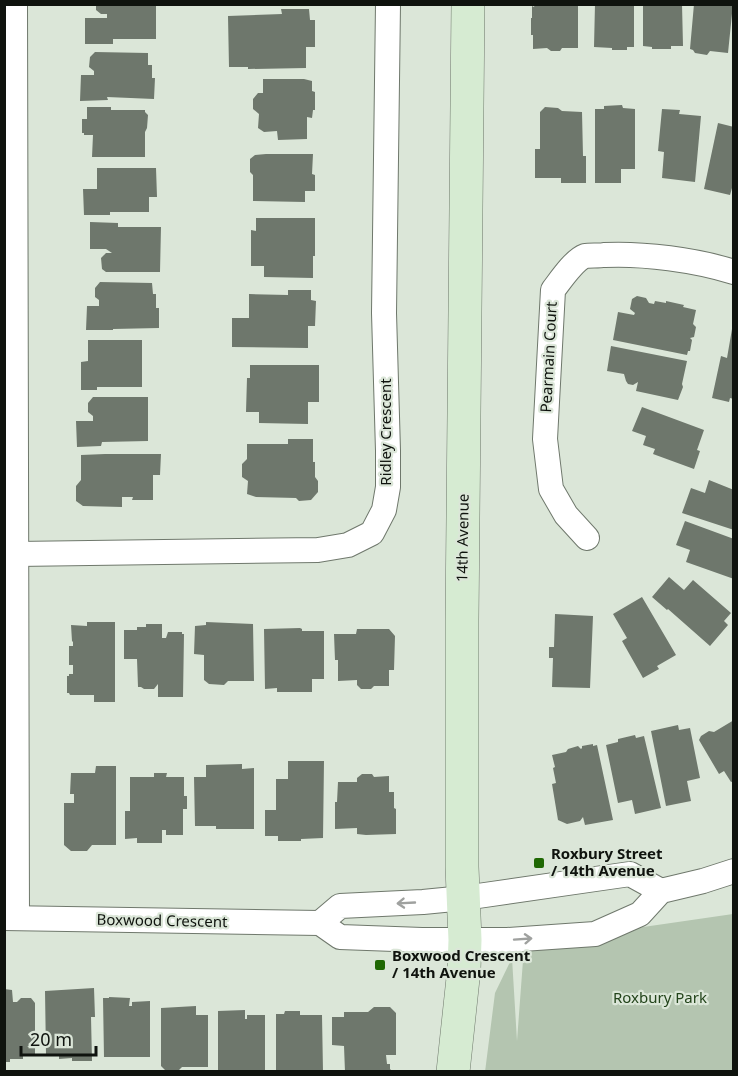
<svg xmlns="http://www.w3.org/2000/svg" width="738" height="1076" viewBox="0 0 738 1076" font-family="'Noto Sans',sans-serif">
	<style>
		.green { fill: #b4c5b0 }
		.building { fill: #6e776c }
		.lines { fill: none; stroke-linecap: round; stroke-linejoin: round }
		.minor-casing { stroke: #6f786c; stroke-width: 26 }
		.secondary-casing { stroke: #6f786c; stroke-width: 34 }
		.minor { stroke: #fff; stroke-width: 24 }
		.secondary { stroke: #d6ebd2; stroke-width: 33 }
		.oneway { stroke: #9fa19f }
		.poi-dot { fill: #1f6803; stroke: #dbe6d8; stroke-width: 2 }
		.labels { text-anchor: middle; stroke-width: 4.5; stroke-linejoin: round; paint-order: stroke }
		.street-label { font-size: 15px; fill: #0f130e; stroke: #dbe6d8 }
		.poi-label { font-size: 15px; font-weight: bold; fill: #0f130e; stroke: #dbe6d8; text-anchor: start }
		.park-label { font-size: 15px; fill: #23441b; stroke: #dbe6d8 }
	</style>
	<rect width="100%" height="100%" fill="#dbe6d8"/>
	<polygon class="green" points="733,914 733,1071 485,1072 495,993 512,958 517,1041 524,947 595,934"/>
	<g class="building">
		<polygon points="96,4 156,4 156,39 113,39 113,44 85,44 85,18 107,18 107,14 101,14 96,10"/>
		<polygon points="535,4 578,4 578,48 562,48 560,51 551,51 547,48 533,49 533,35 531,35 531,18 532,18 532,6 534,7"/>
		<polygon points="595,4 634,4 634,47 627,47 627,50 612,50 612,48 594,47"/>
		<polygon points="643,4 682,4 683,46 671,46 671,49 652,49 652,47 643,46"/>
		<polygon points="694,4 733,4 728,53 710,51 707,55 695,53 693,50 690,49"/>
		<polygon points="281,9 309,9 310,20 315,20 315,47 306,47 306,68 248,69 248,67 229,67 228,16 282,14"/>
		<polygon points="95,52 148,53 148,65 152,65 152,78 155,78 154,99 107,97 108,100 80,101 81,75 94,75 94,71 89,67 90,57"/>
		<polygon points="263,79 304,79 312,81 312,91 315,92 315,110 313,110 312,118 307,117 307,139 278,140 277,131 264,132 258,128 259,114 253,109 253,99 258,93 263,93"/>
		<polygon points="622,105 623,108 635,109 635,169 621,169 621,183 595,183 595,109 604,109 604,106"/>
		<polygon points="87,107 111,107 111,110 145,110 145,112 148,115 147,128 145,132 145,157 92,157 93,135 84,135 84,133 82,133 82,119 87,119"/>
		<polygon points="545,107 558,108 562,111 582,112 583,156 586,156 586,183 561,183 561,178 535,178 535,149 540,149 540,112"/>
		<polygon points="662,109 680,110 679,114 701,116 695,182 662,178 664,152 658,151"/>
		<polygon points="718,123 734,127 734,181 730,195 704,189"/>
		<polygon points="266,154 313,154 312,174 315,175 315,191 305,191 305,202 253,201 253,175 250,172 250,159 255,155"/>
		<polygon points="97,168 156,168 157,197 149,197 149,212 110,212 110,215 84,215 83,189 97,189"/>
		<polygon points="256,218 315,218 315,256 313,256 313,278 264,277 264,266 251,266 251,230 256,231"/>
		<polygon points="90,222 118,223 118,227 161,227 160,272 106,272 102,269 101,258 106,253 112,253 106,249 90,249"/>
		<polygon points="100,282 152,283 153,294 156,294 156,308 159,308 159,328 113,329 113,330 86,330 87,306 99,306 99,300 95,297 95,288"/>
		<polygon points="288,290 311,290 311,300 316,301 315,326 308,326 308,348 232,347 232,318 249,318 249,294 288,295"/>
		<polygon points="637,296 646,298 649,303 654,304 655,301 666,303 666,301 684,305 683,307 696,310 693,324 696,327 694,337 690,338 692,340 690,351 688,351 687,355 613,340 618,312 634,315 635,313 630,309 632,299"/>
		<polygon points="732,329 734,399 730,398 729,402 712,398 721,356 727,358"/>
		<polygon points="88,340 142,340 142,387 97,387 97,390 81,390 81,362 88,361"/>
		<polygon points="611,346 687,361 682,384 683,387 678,400 636,391 638,382 633,385 628,384 626,381 624,374 607,371"/>
		<polygon points="250,365 319,365 319,402 308,402 308,424 259,423 259,412 246,412 247,378 250,378"/>
		<polygon points="93,397 148,397 148,441 102,442 101,446 77,447 76,421 93,421 93,416 88,412 88,403"/>
		<polygon points="642,407 704,430 697,450 700,451 694,469 653,454 655,449 643,445 646,436 632,431"/>
		<polygon points="288,439 313,439 313,462 315,462 315,477 318,481 318,492 311,500 299,501 296,498 256,497 247,494 248,481 242,477 242,464 247,459 247,444 288,444"/>
		<polygon points="105,454 161,454 160,475 153,475 153,500 132,500 133,497 122,497 122,507 83,506 76,501 76,486 81,480 81,455"/>
		<polygon points="709,480 734,490 734,530 682,513 691,488 705,493"/>
		<polygon points="685,521 734,539 734,579 686,562 690,550 676,545"/>
		<polygon points="669,577 684,590 693,580 731,613 724,621 728,625 710,646 668,609 667,610 652,597"/>
		<polygon points="642,597 676,655 657,666 659,669 643,678 622,641 627,638 613,614"/>
		<polygon points="555,614 593,616 590,688 552,687 553,658 549,658 549,647 554,647"/>
		<polygon points="87,622 115,622 115,702 94,702 94,695 70,695 69,693 67,693 67,676 69,676 69,674 73,674 73,665 69,665 69,646 73,646 73,642 72,641 71,625 87,626"/>
		<polygon points="206,622 253,624 254,681 228,681 224,685 209,684 204,680 204,655 194,654 195,626 206,625"/>
		<polygon points="146,624 162,624 162,638 166,638 168,632 182,632 182,634 184,634 183,697 158,697 158,684 154,689 144,689 141,687 138,687 137,659 124,659 124,630 137,630 137,627 146,627"/>
		<polygon points="300,628 302,629 302,631 324,631 324,679 312,679 312,692 277,692 277,688 265,689 264,629"/>
		<polygon points="357,629 389,629 395,636 394,670 389,670 389,686 374,686 371,689 361,689 357,685 357,680 338,681 338,660 335,660 334,634 356,634"/>
		<polygon points="734,720 734,781 731,782 724,771 719,774 699,740 701,736 709,731 714,732"/>
		<polygon points="678,725 679,730 690,728 700,778 687,781 691,801 666,806 651,731"/>
		<polygon points="635,735 636,738 644,736 661,808 635,814 632,800 618,803 606,745 618,742 618,739"/>
		<polygon points="593,744 593,746 597,745 613,820 585,825 583,817 580,821 567,824 558,820 552,784 556,783 553,768 555,767 552,755 566,752 568,749 578,746 581,749 582,748 582,746"/>
		<polygon points="288,761 324,761 323,838 301,839 301,841 278,841 278,836 265,836 265,810 276,810 276,779 288,779"/>
		<polygon points="242,764 242,769 254,768 254,829 216,829 216,826 195,826 194,777 206,777 206,765"/>
		<polygon points="96,766 116,766 116,845 92,845 87,851 71,851 64,845 64,803 74,803 74,794 70,794 71,773 95,773"/>
		<polygon points="154,773 167,773 166,777 184,777 184,796 187,796 187,809 183,809 183,835 166,835 166,830 162,830 162,843 137,843 137,838 125,839 125,811 130,811 130,777 154,777"/>
		<polygon points="362,774 372,774 374,777 389,776 389,792 394,792 394,808 396,809 396,834 366,835 357,834 357,828 335,829 335,802 337,802 338,782 357,782 357,778"/>
		<polygon points="94,988 95,1017 91,1017 92,1061 72,1061 72,1058 59,1059 59,1055 46,1055 45,991"/>
		<polygon points="4,989 12,990 13,1002 17,1002 21,998 31,998 35,1003 35,1055 23,1055 23,1059 10,1059 10,1062 4,1062"/>
		<polygon points="109,997 130,998 129,1006 132,1006 132,1002 150,1001 150,1057 104,1057 103,998 109,998"/>
		<polygon points="196,1006 196,1015 208,1015 208,1067 182,1067 178,1071 165,1070 161,1066 161,1008"/>
		<polygon points="374,1007 390,1007 396,1013 396,1055 386,1055 387,1064 390,1064 390,1069 393,1072 345,1072 344,1046 332,1045 332,1017 344,1017 344,1012 368,1012"/>
		<polygon points="245,1010 245,1019 247,1019 247,1015 265,1015 265,1070 218,1070 218,1011"/>
		<polygon points="285,1011 300,1011 300,1015 322,1015 323,1072 276,1072 276,1014 284,1014"/>
	</g>
	<g class="lines">
		<defs>
			<g id="minor">
				<polyline points="15,4 17,918"/>
				<path d="M587,538l-21,-23 -15,-26 -6,-50 8,-149c7,-9 21,-30 32,-34 5,-1 13,0 19,-1 39,-2 92,5 130,17"/>
				<polyline points="16,554 318,550 348,545 372,533 384,510 388,487 388,451 384,313 388,4"/>
				<polyline points="4,918 320,923 340,937 422,940 507,940 595,934 640,914 661,891 703,881 734,871"/>
				<polyline points="320,923 340,906 423,902 464,898 630,874 661,891"/>
			</g>
			<polyline id="secondary" points="453,1072 464,969 465,940 462,867 462,620 468,4"/>
		</defs>
		<use href="#minor" class="minor-casing"/>
		<use href="#secondary" class="secondary-casing"/>
		<use href="#minor" class="minor"/>
		<use href="#secondary" class="secondary"/>
	</g>
	<defs><path id="oneway-shaft" d="M-6 0H5M1.5-3L5.5 0L1.5 3" fill="none" stroke-width="1.6" stroke-linecap="round" stroke-linejoin="round" transform="scale(1.5)"/></defs>
	<g class="oneway">
		<use href="#oneway-shaft" transform="translate(406 903) rotate(177)"/>
		<use href="#oneway-shaft" transform="translate(523 939) rotate(-4)"/>
	</g>
	<g class="poi-dot">
		<rect x="533" y="857" width="12" height="12" rx="3"/>
		<rect x="374" y="959" width="12" height="12" rx="3"/>
	</g>
	<g class="labels">
		<g class="street-label">
			<text transform="translate(549 357) rotate(-87)" y="5">Pearmain Court</text>
			<text transform="translate(386 432) rotate(-90)" y="5">Ridley Crescent</text>
			<text transform="translate(463 538) rotate(-89)" y="5">14th Avenue</text>
			<text transform="translate(162 921) rotate(1)" y="5">Boxwood Crescent</text>
		</g>
		<g class="poi-label">
			<text x="551" y="859">Roxbury Street<tspan x="551" dy="17">/ 14th Avenue</tspan></text>
			<text x="392" y="961">Boxwood Crescent<tspan x="392" dy="17">/ 14th Avenue</tspan></text>
		</g>
		<g class="park-label">
			<text x="660" y="1003">Roxbury Park</text>
		</g>
	</g>
	<rect width="738" height="1076" fill="none" stroke="#0f130e" stroke-width="12"/>
	<path d="M21 1046v9h75v-9" fill="none" stroke="#0f130e" stroke-width="3"/>
	<text x="30" y="1046" font-size="18" fill="#0f130e" stroke="#dbe6d8" stroke-width="4.5" paint-order="stroke">20 m</text>
</svg>
